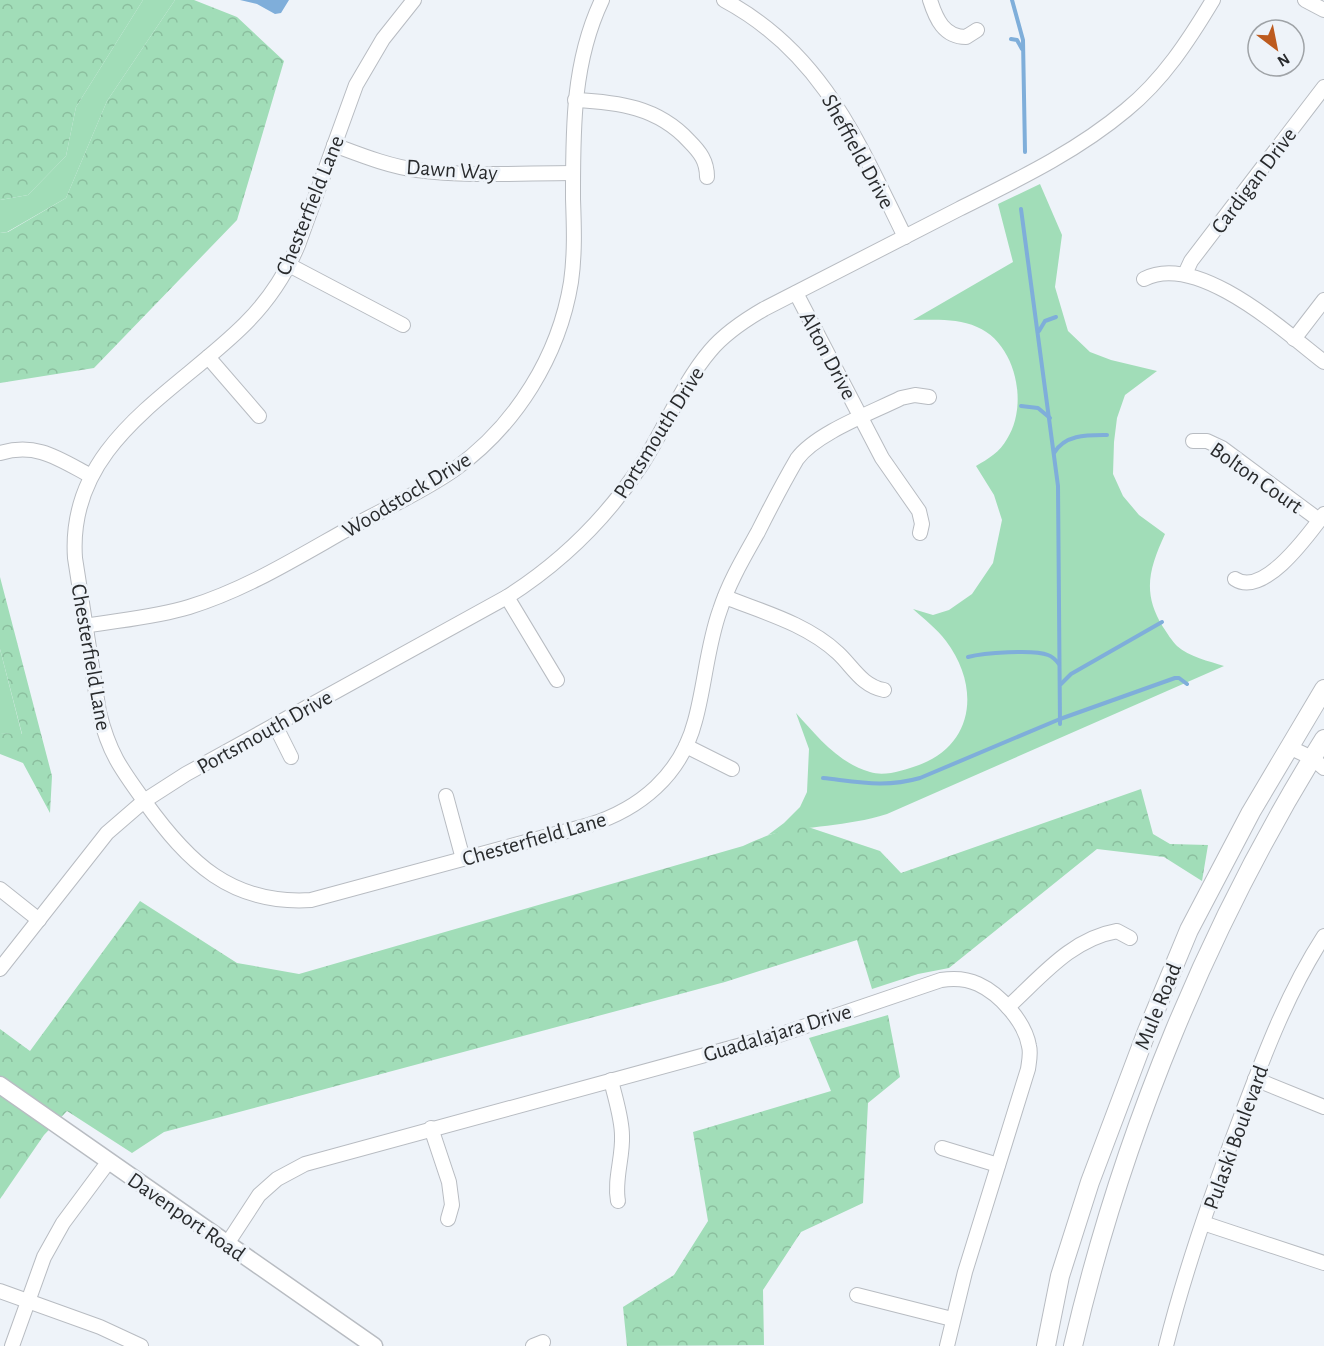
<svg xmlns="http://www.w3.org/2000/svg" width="1324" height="1346" viewBox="0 0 1324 1346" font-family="'Alegreya Sans',sans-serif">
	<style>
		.grass { fill: #a1ddb8 }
		.forest { fill: url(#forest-crowns) }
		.water { fill: #7faeda }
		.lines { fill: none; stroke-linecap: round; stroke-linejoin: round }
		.stream { stroke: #7faeda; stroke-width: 4 }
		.minor-casing { stroke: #b8bcc2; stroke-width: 16 }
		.tertiary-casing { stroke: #b8bcc2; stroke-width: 19 }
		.secondary-casing { stroke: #b8bcc2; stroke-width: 20 }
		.minor { stroke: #fff; stroke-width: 14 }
		.tertiary { stroke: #fff; stroke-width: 16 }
		.secondary { stroke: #fff; stroke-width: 18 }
		.labels { text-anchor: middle; stroke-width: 6; stroke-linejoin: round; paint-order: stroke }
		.street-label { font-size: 22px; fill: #292b2d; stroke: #eef3f9 }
	</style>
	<defs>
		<pattern id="forest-crowns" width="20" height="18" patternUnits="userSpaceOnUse" patternTransform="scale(1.5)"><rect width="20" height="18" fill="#a1ddb8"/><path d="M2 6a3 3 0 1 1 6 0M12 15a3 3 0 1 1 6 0" fill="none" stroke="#8bbe9e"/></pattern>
	</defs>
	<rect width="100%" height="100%" fill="#eef3f9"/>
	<g class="grass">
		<polygon points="143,0 175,0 107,101 66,198 7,232 0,233 0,200 28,195 66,156 76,107"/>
		<path d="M1040,184l22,51 -7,52 13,44 22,21 21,8 46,11 -32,24 -8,23 -3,24 -1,32 10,22 16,19 26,19c-16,35 -23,59 -2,93 4,6 9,14 14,19 12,11 32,15 47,20l-337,148c-41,13 -78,11 -119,21l16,-12 16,-16 7,-15 2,-43 -13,-36c21,23 42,50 74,59 15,5 34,-2 49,-7 56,-21 61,-79 27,-124 -9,-12 -22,-22 -33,-32l20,6 16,-5 23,-16 21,-31 9,-43 -8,-25 -18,-29c12,-7 24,-14 31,-27 22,-34 9,-96 -30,-112 -20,-9 -42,-7 -64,-7l100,-58 -15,-58z"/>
		<polygon points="0,649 22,735 0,733"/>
	</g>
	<g class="forest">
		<polygon points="0,0 143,0 76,107 66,156 28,195 0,200"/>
		<polygon points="175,0 194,0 237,17 284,61 237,220 94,368 0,383 0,233 8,232 66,198 107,101"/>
		<polygon points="0,577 52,776 50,813 23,763 0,754 0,733 22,734 0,649"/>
		<path d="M1141,789l12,45 17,10 38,1 -6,36 -38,-24 -67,-8 -148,119 -31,6 -46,15 -15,-49 -132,42 -561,150 -32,21 -65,-42 -23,24 -44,64v-170l30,22 110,-150 97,62 62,11 444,-128c21,-10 42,-18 65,-19l72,24 21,22z"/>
		<polygon points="888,1015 900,1077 868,1103 863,1203 801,1232 763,1290 764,1345 627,1346 623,1307 674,1275 708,1221 693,1132 831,1091 809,1038"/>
	</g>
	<polygon class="water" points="240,0 289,0 281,13 275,14 257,4"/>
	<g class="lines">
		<g class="stream">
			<polyline points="1012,0 1023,40 1025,152"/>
			<polyline points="1011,39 1017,40 1022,49"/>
			<polyline points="1021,209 1058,486 1060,724"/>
			<polyline points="1039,331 1045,321 1056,317"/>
			<polyline points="1021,406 1038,408 1050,418"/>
			<path d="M1054,453c11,-19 34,-18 53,-18"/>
			<path d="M968,657c15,-4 66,-8 80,-2 5,2 8,5 11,9"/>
			<polyline points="1061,684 1071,674 1162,622"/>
			<path d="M823,778c36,4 62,10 97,0l140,-59 115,-41h4l8,6"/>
		</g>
		<defs>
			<g id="minor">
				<path d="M414,0l-31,39 -27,46 -58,160c-12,29 -31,57 -53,79 -70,70 -178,119 -170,234l24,154c10,41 22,57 46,90 43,60 86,103 166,98l278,-75c51,-16 92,-50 106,-104 10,-36 12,-75 25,-111 9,-28 24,-53 38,-78 12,-24 25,-49 39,-73 19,-26 74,-46 104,-61l14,-3 14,2"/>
				<path d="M724,0c99,53 134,142 181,237"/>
				<path d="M930,0c6,19 14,37 36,37l11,-7"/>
				<polyline points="1305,0 1324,10"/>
				<path d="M575,100c43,2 83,7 114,41 11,11 18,20 18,36"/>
				<path d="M334,145c27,10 54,21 83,25 51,7 105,3 156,3"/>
				<polyline points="289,265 403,325"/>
				<polyline points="1185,274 1191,261 1324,87"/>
				<path d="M1144,279c53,-28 140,52 180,83"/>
				<polyline points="796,293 882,458 919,511 922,524 920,533"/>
				<polyline points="1294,339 1324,300"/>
				<polyline points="208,357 259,416"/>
				<polyline points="1193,441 1207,441 1222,448 1319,520"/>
				<path d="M0,453c37,-11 59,6 91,23"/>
				<path d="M1235,579c29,19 74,-45 89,-65"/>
				<polyline points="507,597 557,680"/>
				<path d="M725,597c38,15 82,27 113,56 15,14 24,33 46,37"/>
				<path d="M85,626c35,-6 71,-9 104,-19 59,-18 112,-52 166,-82 33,-18 69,-34 100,-56 61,-44 104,-113 116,-187 4,-28 3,-56 2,-83 0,-68 -1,-136 29,-199"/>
				<polyline points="275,725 291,757"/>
				<polyline points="686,746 732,769"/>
				<polyline points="1289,747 1312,758 1324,768"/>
				<polyline points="446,796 463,859"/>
				<polyline points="0,889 39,920"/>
				<path d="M0,969l107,-136 37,-32 42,-27 321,-177c55,-35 99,-78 135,-133 24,-37 40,-80 68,-113 15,-18 35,-31 54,-42 65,-33 130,-66 195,-100 58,-29 117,-57 167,-99 37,-30 63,-70 87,-110"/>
				<path d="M1008,1007c33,-30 63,-68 109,-76l13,7"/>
				<polyline points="1255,1079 1324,1107"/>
				<path d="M611,1080c4,18 11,38 11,56 1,21 -8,44 -4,65"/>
				<polyline points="431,1128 449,1182 452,1205 448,1219"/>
				<polyline points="942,1148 998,1165"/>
				<polyline points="1203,1223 1324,1263"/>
				<path d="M227,1244l32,-49 18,-16 28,-15 477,-130 159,-54c13,-2 24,-2 37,4 22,10 47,38 51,62 2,7 0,16 -1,23l-63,203 -18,74"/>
				<polyline points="0,1291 100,1327 141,1346"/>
				<polyline points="857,1295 952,1319"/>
				<polyline points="12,1346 44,1257 63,1223 109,1161"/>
				<polyline points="533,1346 543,1342"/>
				<path d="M1166,1346c20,-80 48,-159 77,-235 23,-61 46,-121 81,-175"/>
			</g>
			<polyline id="tertiary" points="0,1085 374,1346"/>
			<g id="secondary">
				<polyline points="1046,1346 1060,1276 1090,1182 1147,1031 1189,930 1251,812 1324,689"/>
				<path d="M1073,1346c49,-211 136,-423 251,-607"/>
			</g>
		</defs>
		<use href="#minor" class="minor-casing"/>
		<use href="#tertiary" class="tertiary-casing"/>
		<use href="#secondary" class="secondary-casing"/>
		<use href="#minor" class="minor"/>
		<use href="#tertiary" class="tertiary"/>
		<use href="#secondary" class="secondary"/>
	</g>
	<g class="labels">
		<g class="street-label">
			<text transform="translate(859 151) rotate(61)" y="8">Sheffield Drive</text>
			<text transform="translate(452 169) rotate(4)" y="8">Dawn Way</text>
			<text transform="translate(1253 180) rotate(-53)" y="8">Cardigan Drive</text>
			<text transform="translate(309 205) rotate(-68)" y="8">Chesterfield Lane</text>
			<text transform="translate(829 355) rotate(62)" y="8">Alton Drive</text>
			<text transform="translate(658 432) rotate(-58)" y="8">Portsmouth Drive</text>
			<text transform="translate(1257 477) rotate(35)" y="8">Bolton Court</text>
			<text transform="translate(406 494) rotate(-31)" y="8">Woodstock Drive</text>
			<text transform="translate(92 657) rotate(80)" y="8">Chesterfield Lane</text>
			<text transform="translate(264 731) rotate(-29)" y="8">Portsmouth Drive</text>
			<text transform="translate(534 838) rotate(-16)" y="8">Chesterfield Lane</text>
			<text transform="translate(1157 1006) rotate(-68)" y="8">Mule Road</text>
			<text transform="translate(777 1032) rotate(-17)" y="8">Guadalajara Drive</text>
			<text transform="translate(1235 1137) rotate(-70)" y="8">Pulaski Boulevard</text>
			<text transform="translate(187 1216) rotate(35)" y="8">Davenport Road</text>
		</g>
	</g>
	<g transform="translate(1276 48) rotate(148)"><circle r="28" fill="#eef3f9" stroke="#9fa3a7" stroke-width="1.5"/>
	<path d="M0-4.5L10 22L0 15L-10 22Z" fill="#bd5b1f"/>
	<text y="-9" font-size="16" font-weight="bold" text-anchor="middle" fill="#292b2d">N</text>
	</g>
</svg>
